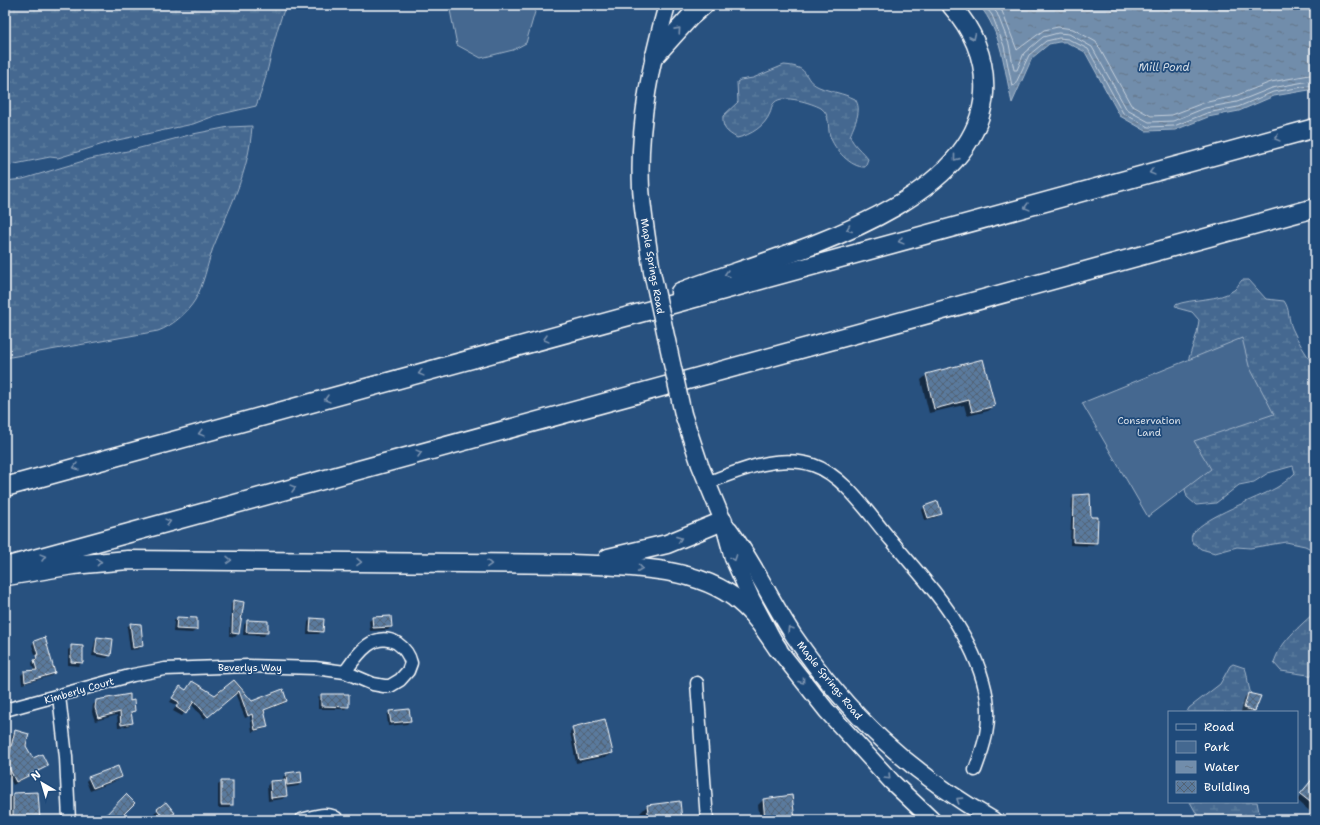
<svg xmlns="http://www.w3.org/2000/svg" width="1320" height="825" viewBox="0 0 1320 825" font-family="'Shantell Sans',sans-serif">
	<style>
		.wetland { fill: url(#wetland-marsh); stroke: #a2b4c8 }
		.green { fill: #446890; stroke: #a2b4c8 }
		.water { fill: url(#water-ripples); stroke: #aabbcd }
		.shadow { fill: #0007 }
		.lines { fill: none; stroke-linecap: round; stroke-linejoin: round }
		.shore { stroke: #c6d1dd; stroke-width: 1 }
		.building { fill: url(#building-cross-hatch); stroke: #fff }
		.minor-casing { stroke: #fff; stroke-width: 15 }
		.major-casing { stroke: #fff; stroke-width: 19 }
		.highway-casing { stroke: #fff; stroke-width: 21 }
		.minor { stroke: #1f4a7a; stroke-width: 12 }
		.major { stroke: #1f4a7a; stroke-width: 16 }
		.highway { stroke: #1f4a7a; stroke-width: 18 }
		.major-bridge-casing { stroke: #fff; stroke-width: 19; stroke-linecap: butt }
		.major-bridge { stroke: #1f4a7a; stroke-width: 16 }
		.oneway { stroke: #7992af }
		.labels { text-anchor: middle; stroke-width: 3.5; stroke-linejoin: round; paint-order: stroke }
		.street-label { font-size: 10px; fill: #fff; stroke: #1f4a7a }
		.park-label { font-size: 10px; fill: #dae1e9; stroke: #1f4a7a }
		.water-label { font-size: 11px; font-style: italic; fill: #d4dde6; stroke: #1f4a7a }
	</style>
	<defs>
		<pattern id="wetland-marsh" width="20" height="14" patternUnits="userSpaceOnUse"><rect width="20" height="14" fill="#446890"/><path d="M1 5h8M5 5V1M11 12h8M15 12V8" fill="none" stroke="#607fa1"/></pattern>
		<pattern id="water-ripples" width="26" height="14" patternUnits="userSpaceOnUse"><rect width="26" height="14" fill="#718dab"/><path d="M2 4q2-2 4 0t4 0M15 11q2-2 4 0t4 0" fill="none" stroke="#64768a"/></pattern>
		<pattern id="building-cross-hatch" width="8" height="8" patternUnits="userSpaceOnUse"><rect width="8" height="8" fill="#5a7a9d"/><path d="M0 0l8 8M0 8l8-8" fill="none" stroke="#536374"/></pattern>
	</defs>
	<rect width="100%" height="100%" fill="#28517f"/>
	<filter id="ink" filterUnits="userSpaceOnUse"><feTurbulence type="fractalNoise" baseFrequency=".025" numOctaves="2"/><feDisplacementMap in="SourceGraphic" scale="8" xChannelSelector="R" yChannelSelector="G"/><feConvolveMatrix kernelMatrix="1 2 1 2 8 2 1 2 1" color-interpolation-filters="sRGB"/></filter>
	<g filter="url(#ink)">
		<g class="wetland">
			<path d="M5,5h281c-14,32 -16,68 -30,101l-39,9 -24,9 -80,17 -55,17 -8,-1 -45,9z"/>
			<path d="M784,65c29,2 17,14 35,22 12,5 24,6 36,12 8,11 -1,26 -5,37 3,9 12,15 18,23l-3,8c-14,1 -31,-18 -35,-31 -3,-9 1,-21 -9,-28 -9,-5 -38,-14 -46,-6 -4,3 -3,7 -5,11 -5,13 -19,22 -33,25 -10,-6 -15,-9 -14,-22l15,-14 -1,-20 3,-2 13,-2z"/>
			<path d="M252,126c-3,47 -22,80 -39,122 -6,17 -9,36 -18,52 -8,13 -23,26 -37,31l-153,27v-177l18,-2 67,-20 42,-9 61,-16 36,-7z"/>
			<path d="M1242,280h7l17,19 18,2c6,8 4,18 8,27 6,14 14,26 23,39v184l-10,-5 -19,-4 -36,6 -13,-1 -22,6 -14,-4 -9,-7c-1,-3 -1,-6 1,-9 13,-17 63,-34 83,-45 7,-4 14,-10 19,-15l-2,-7 -25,7 -14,9 -15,3 -23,18 -20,2 -9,-8 -13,-50 4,-55 19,-59 2,-13 -7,-8 -15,-4 -2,-3c17,-7 45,-4 59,-15 3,-2 5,-7 8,-10z"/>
			<path d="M1315,612v64l-34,-5 -7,-8c5,-20 26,-37 41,-51z"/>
			<path d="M1233,664l12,4c3,7 2,12 4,19 2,9 6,15 5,25h-67l2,-4 31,-24 10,-18z"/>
			<polygon points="1190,802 1257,802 1259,812 1257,820 1200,820"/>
		</g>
		<g class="green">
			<polygon points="449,5 537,5 526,43 513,50 481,58 457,45"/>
			<polygon points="1242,338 1249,366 1274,414 1194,441 1211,469 1148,517 1082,403"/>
		</g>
		<path class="water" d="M979,5h336v84l-41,7 -35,15 -31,6 -33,13 -29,1 -26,-15 -35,-64 -19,-10h-7l-10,2 -17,14 -20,45c-8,-34 -10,-71 -33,-98z"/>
		<g class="shadow">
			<polygon points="927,375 994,406 988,411 967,416 964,405 929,413 921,380"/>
			<polygon points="1075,496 1090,518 1096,543 1093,546 1070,545 1072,499"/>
			<polygon points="925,506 941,513 937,517 925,520 922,510"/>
			<polygon points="234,601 238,634 235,637 230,636 231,604"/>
			<polygon points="177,618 196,630 192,633 173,632 174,621"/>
			<polygon points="373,618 391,627 388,630 370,631 369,621"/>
			<polygon points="311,619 322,631 319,634 307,634 308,622"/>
			<polygon points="247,621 267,632 264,636 243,635 244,625"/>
			<polygon points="130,624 142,645 139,649 130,650 127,627"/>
			<polygon points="98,638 110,655 107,658 92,656 95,641"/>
			<polygon points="34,642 54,673 51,676 22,684 21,675 24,672 34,671 32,663 36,657 32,645"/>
			<polygon points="72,647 82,662 79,666 68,665 68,650"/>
			<polygon points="234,681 252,702 286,701 283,704 263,711 267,726 264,729 252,732 250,716 245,718 235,693 204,719 191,704 182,716 173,711 177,705 170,702 180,687 186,691 215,697"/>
			<polygon points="1248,694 1254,711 1241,712 1245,697"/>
			<polygon points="321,695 348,706 345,709 318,709 318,698"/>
			<polygon points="97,701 129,702 134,711 130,715 132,723 128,726 118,727 117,715 95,721 92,712 93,705"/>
			<polygon points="390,712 410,721 407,724 388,726 387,715"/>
			<polygon points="573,728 612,753 609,756 576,763 570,732"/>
			<polygon points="15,731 32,760 46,766 13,785 5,770 5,764 12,735"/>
			<polygon points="287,774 301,783 298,786 285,788 286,796 282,799 268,801 267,786 270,782 284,781 283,777"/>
			<polygon points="121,777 118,780 90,791 86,781 89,778"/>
			<polygon points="222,782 232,782 232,805 229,808 218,808 218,785"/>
			<polygon points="1315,788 1315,820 1311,816 1313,814 1297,800 1305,789"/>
			<polygon points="14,794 39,820 10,820 10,797"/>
			<polygon points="763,800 794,820 760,820 758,805"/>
			<polygon points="166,804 170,816 165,820 160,820 154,813"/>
			<polygon points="647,806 681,820 641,820 640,813"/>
		</g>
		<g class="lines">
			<g class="shore">
				<polyline points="984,5 992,15 1004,46 1012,86 1015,85 1029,55 1046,41 1059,38 1068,39 1088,49 1123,113 1148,127 1174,126 1207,113 1238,107 1273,92 1315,85"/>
				<polyline points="990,5 997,13 1009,44 1014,70 1017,70 1024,53 1043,37 1058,33 1069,34 1092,47 1127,110 1149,122 1173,121 1205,108 1237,102 1272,88 1315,80"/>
				<polyline points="998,5 1002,11 1017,50 1044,30 1058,27 1073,29 1096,42 1131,105 1151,116 1172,115 1203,103 1235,96 1271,82 1315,74"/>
			</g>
		</g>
		<g class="building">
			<polygon points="983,359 995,406 972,412 969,400 934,409 926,374"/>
			<polygon points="1090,494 1091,517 1098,517 1097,543 1073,542 1074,495"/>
			<polygon points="938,501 942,514 928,518 924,506"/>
			<polygon points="233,600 244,602 239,634 232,633"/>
			<polygon points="391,616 392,627 373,628 372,617"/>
			<polygon points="177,617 197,618 197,630 176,629"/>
			<polygon points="311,618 324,619 323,632 310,631"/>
			<polygon points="247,620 268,621 268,633 246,632"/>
			<polygon points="130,623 141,624 143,646 133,648"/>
			<polygon points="45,637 55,673 25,682 24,671 37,670 34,660 37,659 36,655 38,655 34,641"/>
			<polygon points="97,637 113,639 111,656 95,653"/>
			<polygon points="71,645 83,646 83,663 71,662"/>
			<polygon points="234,680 252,701 283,689 287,701 264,710 268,727 255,730 252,714 248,716 239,691 208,717 194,701 186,714 176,707 179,702 172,698 180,686 186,690 192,681 215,695"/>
			<polygon points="1248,693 1261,696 1255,711 1244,708"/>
			<polygon points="130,694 130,701 134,700 135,711 131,712 133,723 121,725 120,712 98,718 95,708 96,700"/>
			<polygon points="321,694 349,694 349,707 321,706"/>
			<polygon points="409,709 411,721 391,723 389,711"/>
			<polygon points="605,719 613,753 579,760 572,727"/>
			<polygon points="15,730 29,734 26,746 33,758 42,754 48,766 16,782 7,764"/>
			<polygon points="118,766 122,777 93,788 88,777"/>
			<polygon points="301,771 302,783 287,785 286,773"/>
			<polygon points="1315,776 1315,806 1300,794"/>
			<polygon points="285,780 287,796 271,798 270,781"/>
			<rect x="221" y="781" width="12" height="24"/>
			<polygon points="38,792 40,820 13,820 13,793"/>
			<polygon points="126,794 135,803 118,820 101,820"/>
			<polygon points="792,795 795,820 765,820 763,799"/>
			<polygon points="680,801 682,820 649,820 647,805"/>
			<polygon points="166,802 175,813 165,820 157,809"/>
		</g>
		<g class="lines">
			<defs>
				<g id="minor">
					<path d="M707,483c33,-13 70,-29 106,-18 31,10 57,51 78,75 23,28 49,55 67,86 13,21 25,48 29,73 4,26 -3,47 -12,71"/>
					<polyline points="697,683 707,820"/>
					<polyline points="59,696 66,757 69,820"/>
					<path d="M5,710l128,-35 32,-6 83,-3 67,2 30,4 28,12 11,2h6l10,-6 8,-9 3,-8c-2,-9 -7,-15 -14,-20 -24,-13 -40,12 -52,29"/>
					<path d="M301,820c10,-2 29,-10 37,0"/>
				</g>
				<g id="major">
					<path d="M652,272c-4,-28 -9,-56 -11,-84 -3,-62 9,-124 26,-183"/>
					<polyline points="683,414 700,465 723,521 733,558 751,598 778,649 827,711 892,782 932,820"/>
					<path d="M729,529c25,34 42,72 65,107 54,79 115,136 199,184"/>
				</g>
				<g id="highway">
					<polyline points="654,57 690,17 704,5"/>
					<path d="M680,292c89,-35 297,-81 304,-199 2,-33 -11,-63 -33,-88"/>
					<polyline points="5,487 1315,128"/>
					<polyline points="608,558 667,544 723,521"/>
					<polyline points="5,567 1315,208"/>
					<path d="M7,576l66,-11 55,-5 445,4c53,2 125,2 167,38 16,13 27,31 38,47"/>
				</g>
			</defs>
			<use href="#minor" class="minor-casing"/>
			<use href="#major" class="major-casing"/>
			<use href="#highway" class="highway-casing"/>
			<use href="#minor" class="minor"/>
			<use href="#major" class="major"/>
			<use href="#highway" class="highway"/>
			<defs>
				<polyline id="major-bridge" points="652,272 683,414"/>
			</defs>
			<use href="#major-bridge" class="major-bridge-casing"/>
			<use href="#major-bridge" class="major-bridge"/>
		</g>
		<defs><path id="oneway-chevron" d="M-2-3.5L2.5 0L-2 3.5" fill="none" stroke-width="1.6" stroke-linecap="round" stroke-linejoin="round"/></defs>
		<g class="oneway">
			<use href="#oneway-chevron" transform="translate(678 30) rotate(-48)"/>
			<use href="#oneway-chevron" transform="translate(973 37) rotate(65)"/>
			<use href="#oneway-chevron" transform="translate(1277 138) rotate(165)"/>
			<use href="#oneway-chevron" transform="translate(956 158) rotate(129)"/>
			<use href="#oneway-chevron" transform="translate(1152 172) rotate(165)"/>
			<use href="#oneway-chevron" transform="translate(1027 207) rotate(165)"/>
			<use href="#oneway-chevron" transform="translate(849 229) rotate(158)"/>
			<use href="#oneway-chevron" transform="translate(901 241) rotate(165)"/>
			<use href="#oneway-chevron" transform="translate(727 274) rotate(164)"/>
			<use href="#oneway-chevron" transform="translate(546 339) rotate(165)"/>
			<use href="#oneway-chevron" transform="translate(421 373) rotate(165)"/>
			<use href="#oneway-chevron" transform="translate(327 399) rotate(165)"/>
			<use href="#oneway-chevron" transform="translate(201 433) rotate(165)"/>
			<use href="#oneway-chevron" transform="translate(419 453) rotate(-15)"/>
			<use href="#oneway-chevron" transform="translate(76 467) rotate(165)"/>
			<use href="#oneway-chevron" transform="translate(293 488) rotate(-15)"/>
			<use href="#oneway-chevron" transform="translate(168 522) rotate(-15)"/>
			<use href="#oneway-chevron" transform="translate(679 539) rotate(-21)"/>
			<use href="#oneway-chevron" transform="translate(43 557) rotate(-15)"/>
			<use href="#oneway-chevron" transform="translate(734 558) rotate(70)"/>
			<use href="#oneway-chevron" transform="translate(229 560) rotate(1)"/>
			<use href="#oneway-chevron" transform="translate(99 562) rotate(-6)"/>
			<use href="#oneway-chevron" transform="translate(359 562) rotate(1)"/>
			<use href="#oneway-chevron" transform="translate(489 564) rotate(1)"/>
			<use href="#oneway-chevron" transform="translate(640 568) rotate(8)"/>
			<use href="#oneway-chevron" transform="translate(790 629) rotate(-123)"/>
			<use href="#oneway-chevron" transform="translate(802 681) rotate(52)"/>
			<use href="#oneway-chevron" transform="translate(888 777) rotate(46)"/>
			<use href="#oneway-chevron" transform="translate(959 800) rotate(-147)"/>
		</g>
	</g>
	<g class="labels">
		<g class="street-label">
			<text transform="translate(653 266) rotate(80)" y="4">Maple Springs Road</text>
			<text x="250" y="671">Beverlys Way</text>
			<text transform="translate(830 680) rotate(51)" y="4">Maple Springs Road</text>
			<text transform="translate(79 690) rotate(-16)" y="4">Kimberly Court</text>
		</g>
		<g class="park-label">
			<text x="1149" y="424">Conservation<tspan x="1149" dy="12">Land</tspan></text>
		</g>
		<g class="water-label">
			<text x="1164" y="71">Mill Pond</text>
		</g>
	</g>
	<rect width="1320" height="825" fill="none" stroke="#1f4a7a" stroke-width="20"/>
	<rect x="10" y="10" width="1300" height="805" fill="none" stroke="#fff" stroke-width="1.5" filter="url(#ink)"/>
	<rect x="1168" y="711" width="130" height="92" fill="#1f4a7a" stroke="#7992af"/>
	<rect x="1176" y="724" width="20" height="6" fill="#1f4a7a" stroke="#7992af"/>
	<text x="1204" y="731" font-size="12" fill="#ffffff">Road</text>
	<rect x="1176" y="741" width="20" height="12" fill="#446890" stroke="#7992af"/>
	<text x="1204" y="751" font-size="12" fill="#ffffff">Park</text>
	<rect x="1176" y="761" width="20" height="12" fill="url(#water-ripples)" stroke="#7992af"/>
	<text x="1204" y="771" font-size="12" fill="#ffffff">Water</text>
	<rect x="1176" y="781" width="20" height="12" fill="url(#building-cross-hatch)" stroke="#7992af"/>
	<text x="1204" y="791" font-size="12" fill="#ffffff">Building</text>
	<g transform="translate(42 783) rotate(322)" stroke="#1f4a7a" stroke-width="3" paint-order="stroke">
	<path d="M0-3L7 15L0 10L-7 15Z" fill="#ffffff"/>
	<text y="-6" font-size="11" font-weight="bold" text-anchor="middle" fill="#ffffff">N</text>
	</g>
</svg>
